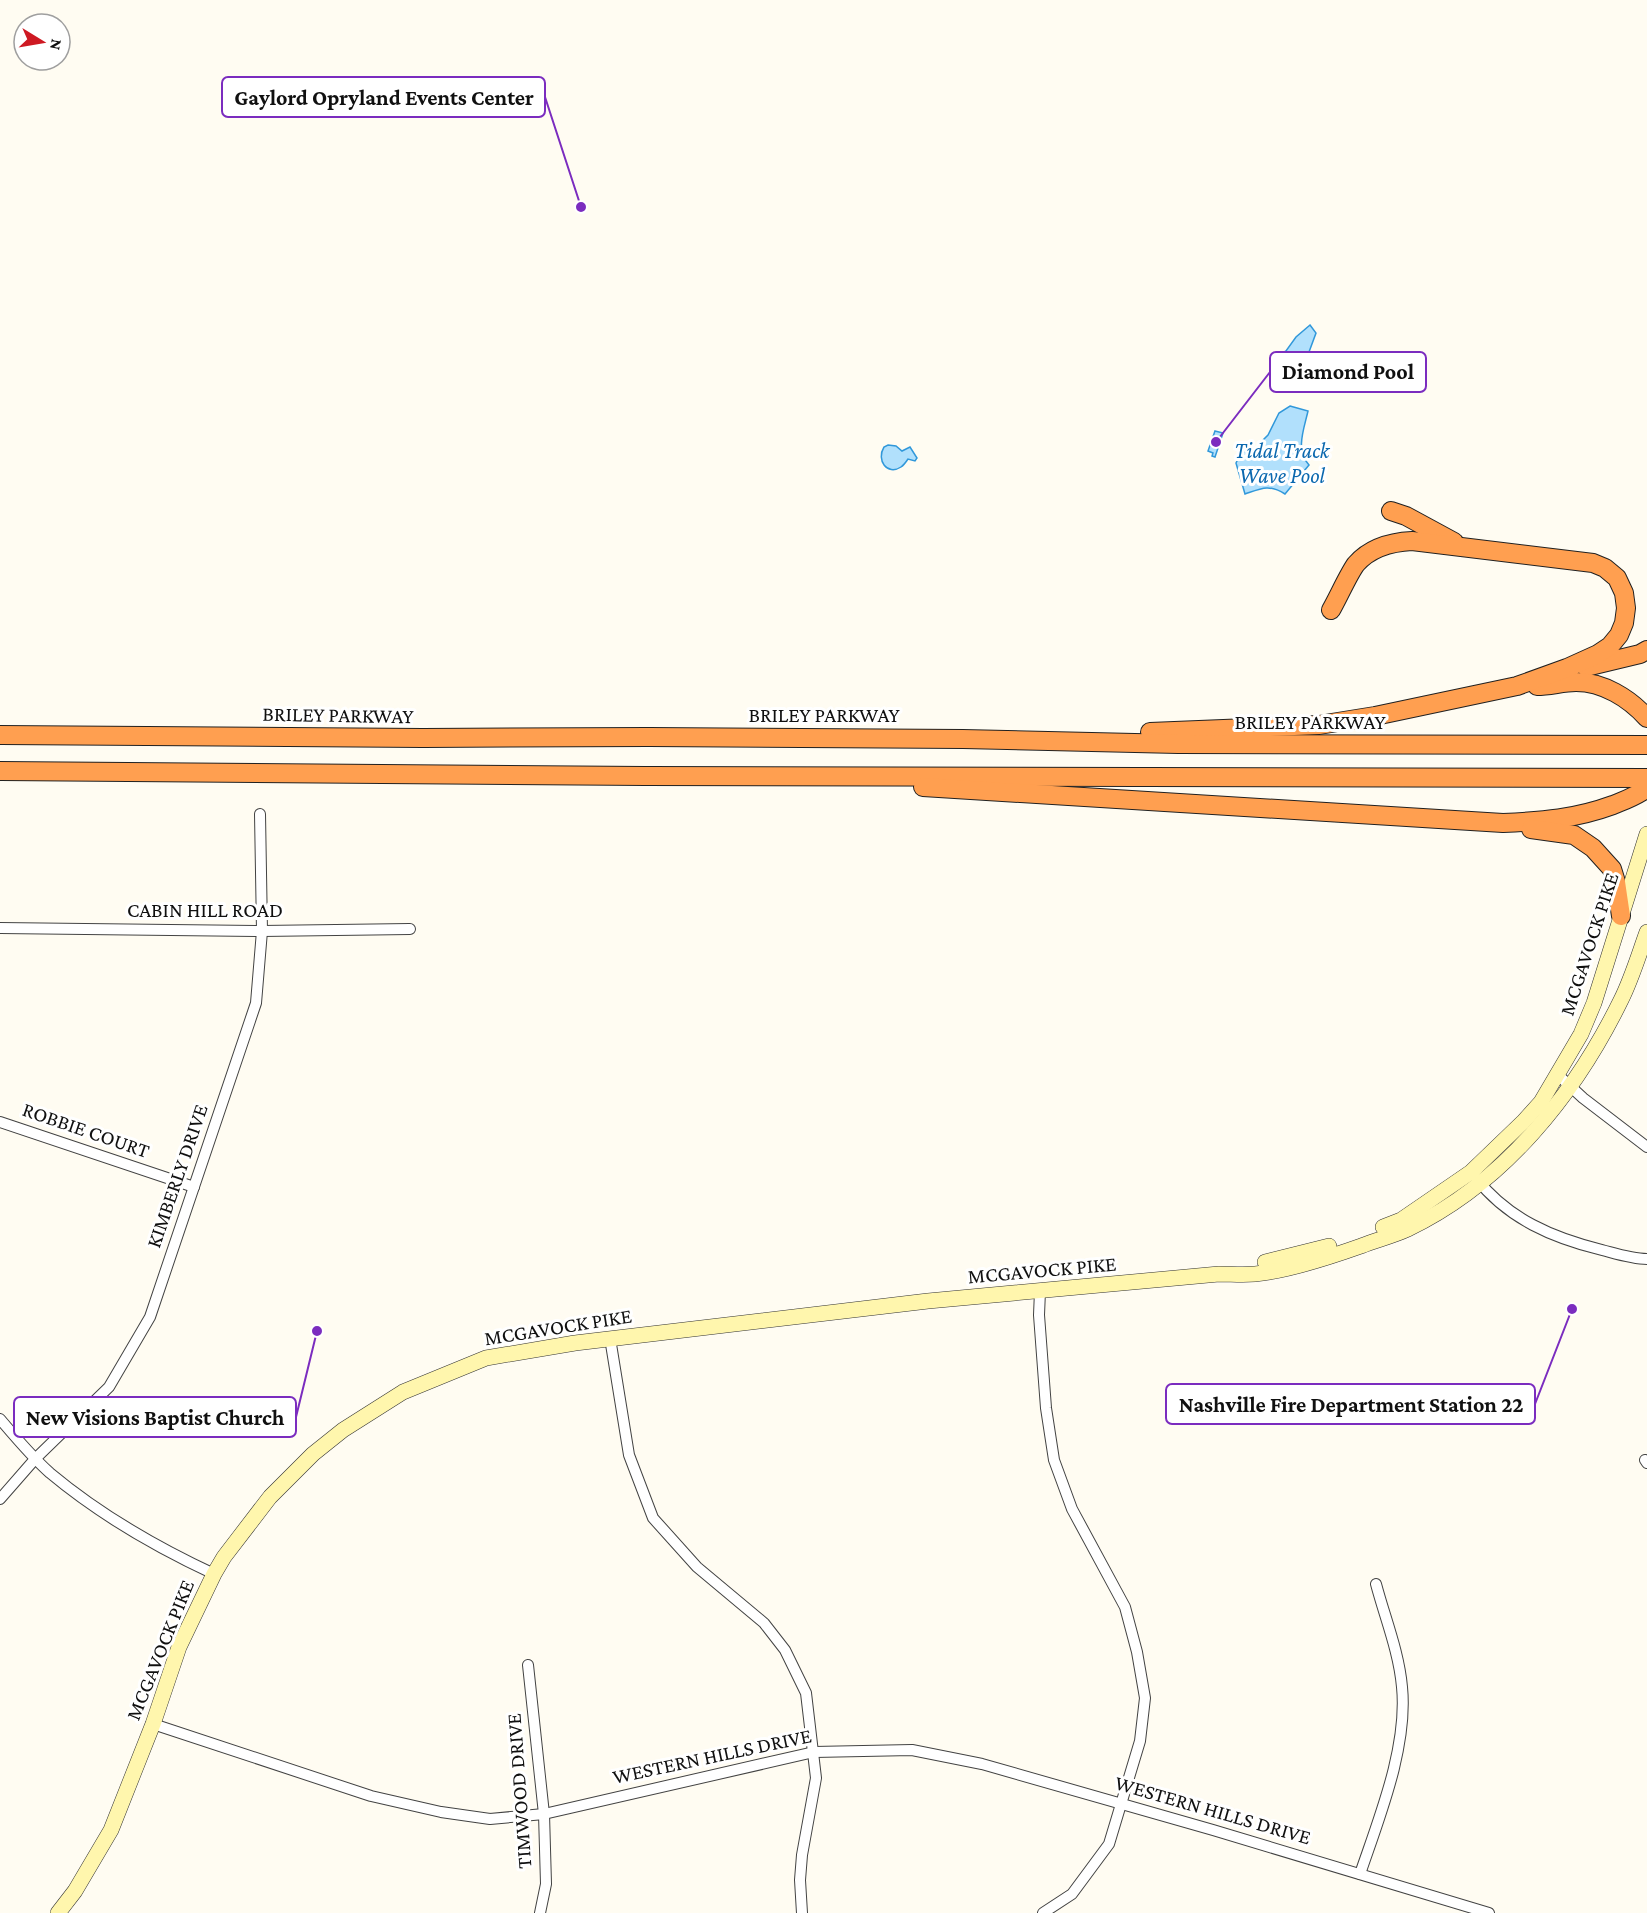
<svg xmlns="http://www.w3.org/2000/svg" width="1647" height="1913" viewBox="0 0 1647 1913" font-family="'Crimson Pro',serif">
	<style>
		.water { fill: #b1e0fc; stroke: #3198da; stroke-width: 1.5 }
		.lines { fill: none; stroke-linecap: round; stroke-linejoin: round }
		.street-casing { stroke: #434343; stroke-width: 12 }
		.secondary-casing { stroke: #323232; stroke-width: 16 }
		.highway-casing { stroke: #212121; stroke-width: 20 }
		.street { stroke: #fff; stroke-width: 10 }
		.secondary { stroke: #fff6ad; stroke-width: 15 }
		.highway { stroke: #ff9f50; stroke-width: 18 }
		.labels { text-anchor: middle; stroke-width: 6; stroke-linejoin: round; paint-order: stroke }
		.street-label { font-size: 21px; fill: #101010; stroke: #fff }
		.water-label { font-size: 22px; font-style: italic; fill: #0b68af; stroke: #fff }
		.leader { fill: none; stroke: #7b2cbf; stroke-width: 2 }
		.callout-dot { fill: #7b2cbf; stroke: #fff; stroke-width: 2 }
		.callout { fill: #fff; stroke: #7b2cbf; stroke-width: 2 }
		.callout-label { font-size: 22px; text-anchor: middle; font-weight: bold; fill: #101010 }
	</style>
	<rect width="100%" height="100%" fill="#fffcf2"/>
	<g class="water">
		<polygon points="1310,325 1316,333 1309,352 1305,352 1304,371 1301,373 1290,372 1289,375 1282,366 1279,355 1286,351 1296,337"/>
		<path d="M1290,406l18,5c-4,18 -13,39 1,54l-24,29c-16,-10 -23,-6 -40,0l-9,-31 6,-12 14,4 6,-2v-4l-4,-4 10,-10 11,-22z"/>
		<polygon points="1215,431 1223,433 1215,457 1212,456 1213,453 1208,451"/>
		<path d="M888,445l8,1 6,5 8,-4 7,11 -2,3 -7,-2c-2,3 -4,6 -7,8 -14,9 -25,-7 -17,-20z"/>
	</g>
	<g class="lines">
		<defs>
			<g id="street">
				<polyline points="0,928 262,931 410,929"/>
				<polyline points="1557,1074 1583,1098 1647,1147"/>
				<polyline points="0,1122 194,1187"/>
				<path d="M1476,1178c32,41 77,60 126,72 15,4 30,9 45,9"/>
				<polyline points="1040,1291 1039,1315 1046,1408 1054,1460 1072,1509 1125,1607 1137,1652 1145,1698 1140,1741 1109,1844 1072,1894 1043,1913"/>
				<polyline points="610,1338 629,1455 653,1518 697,1567 764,1623 785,1650 806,1693 816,1778 802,1855 800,1880 802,1913"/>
				<path d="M0,1419c16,19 32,38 50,54 49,41 106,74 164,101"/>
				<polyline points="1645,1460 1647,1463"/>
				<polyline points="0,1499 35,1459 109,1387 150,1317 256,1003 262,931 260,814"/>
				<polyline points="528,1665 544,1814 546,1884 540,1913"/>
				<polyline points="153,1724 371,1796 441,1812 490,1819 544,1814 814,1752 912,1750 982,1764 1213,1830 1489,1913"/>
				<path d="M1360,1874c19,-56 48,-127 42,-187 -3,-35 -17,-69 -26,-103"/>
			</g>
			<g id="secondary">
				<polyline points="1383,1227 1401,1220 1471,1172 1523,1122 1541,1102 1581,1034 1594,1003 1647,834"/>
				<polyline points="1265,1262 1329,1246"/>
				<path d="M58,1913l17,-22 36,-61 42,-106 26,-77 35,-73 10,-17 46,-60 43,-43 30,-24 60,-38 83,-34 89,-15 353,-42 291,-27c12,0 24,1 36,0 33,-3 75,-17 106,-28 15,-6 32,-10 47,-17 96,-46 167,-135 213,-229 11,-22 18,-46 26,-68"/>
			</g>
			<g id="highway">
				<polyline points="1391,511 1406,516 1454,542"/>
				<polyline points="1586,667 1640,654 1647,650"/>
				<path d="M1537,686c13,0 26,-4 39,-4 27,0 53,16 71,36"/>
				<path d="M1150,732l169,-7 56,-9 142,-30 50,-18 31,-14 12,-8 9,-11 5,-12 2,-15 -2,-15 -7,-15 -12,-10 -12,-5 -181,-22c-20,1 -42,7 -56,23 -7,9 -18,34 -25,46"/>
				<polyline points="0,735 423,738 649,737 963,739 1178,744 1647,745"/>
				<polyline points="0,771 645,776 1647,778"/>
				<path d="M923,787l580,36c40,-2 72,-4 110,-18 12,-5 24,-9 34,-17"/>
				<polyline points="1531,829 1574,835 1593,848 1612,869 1616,882 1621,916"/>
			</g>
		</defs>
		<use href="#street" class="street-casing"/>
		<use href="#secondary" class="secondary-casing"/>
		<use href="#highway" class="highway-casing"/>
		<use href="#street" class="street"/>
		<use href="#secondary" class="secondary"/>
		<use href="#highway" class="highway"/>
	</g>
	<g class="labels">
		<g class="street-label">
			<text transform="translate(338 715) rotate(1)" y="7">BRILEY PARKWAY</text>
			<text x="824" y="722">BRILEY PARKWAY</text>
			<text x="1310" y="729">BRILEY PARKWAY</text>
			<text x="205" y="917">CABIN HILL ROAD</text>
			<text transform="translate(1589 944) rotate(-72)" y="7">MCGAVOCK PIKE</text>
			<text transform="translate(86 1130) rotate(19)" y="7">ROBBIE COURT</text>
			<text transform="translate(177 1176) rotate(-71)" y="7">KIMBERLY DRIVE</text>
			<text transform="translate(1042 1270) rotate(-5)" y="7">MCGAVOCK PIKE</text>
			<text transform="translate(558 1327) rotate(-9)" y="7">MCGAVOCK PIKE</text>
			<text transform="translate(160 1650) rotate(-68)" y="7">MCGAVOCK PIKE</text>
			<text transform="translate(712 1756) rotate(-12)" y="7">WESTERN HILLS DRIVE</text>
			<text transform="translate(519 1791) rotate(-94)" y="7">TIMWOOD DRIVE</text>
			<text transform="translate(1213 1810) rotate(16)" y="7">WESTERN HILLS DRIVE</text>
		</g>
		<g class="water-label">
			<text x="1282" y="458">Tidal Track<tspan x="1282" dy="25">Wave Pool</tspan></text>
		</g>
	</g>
	<path class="leader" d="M581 207L545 97M1216 442L1270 372M1572 1309L1535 1404M317 1331L296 1417"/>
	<g class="callout-dot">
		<circle cx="581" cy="207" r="6"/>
		<circle cx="1216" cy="442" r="6"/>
		<circle cx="1572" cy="1309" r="6"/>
		<circle cx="317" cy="1331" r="6"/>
	</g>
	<g class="callout">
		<rect x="222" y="77" width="323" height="40" rx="6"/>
		<rect x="1270" y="352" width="156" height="40" rx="6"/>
		<rect x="1166" y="1384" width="369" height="40" rx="6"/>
		<rect x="14" y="1397" width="282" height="40" rx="6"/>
	</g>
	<g class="callout-label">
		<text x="384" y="105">Gaylord Opryland Events Center</text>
		<text x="1348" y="379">Diamond Pool</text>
		<text x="1351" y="1412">Nashville Fire Department Station 22</text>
		<text x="155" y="1425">New Visions Baptist Church</text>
	</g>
	<g transform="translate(42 42) rotate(101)"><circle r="28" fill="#ffffff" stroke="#9f9f9f" stroke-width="1.5"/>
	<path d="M0-4.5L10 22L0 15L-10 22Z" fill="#ce1922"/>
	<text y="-9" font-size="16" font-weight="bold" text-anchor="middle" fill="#101010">N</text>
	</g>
</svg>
